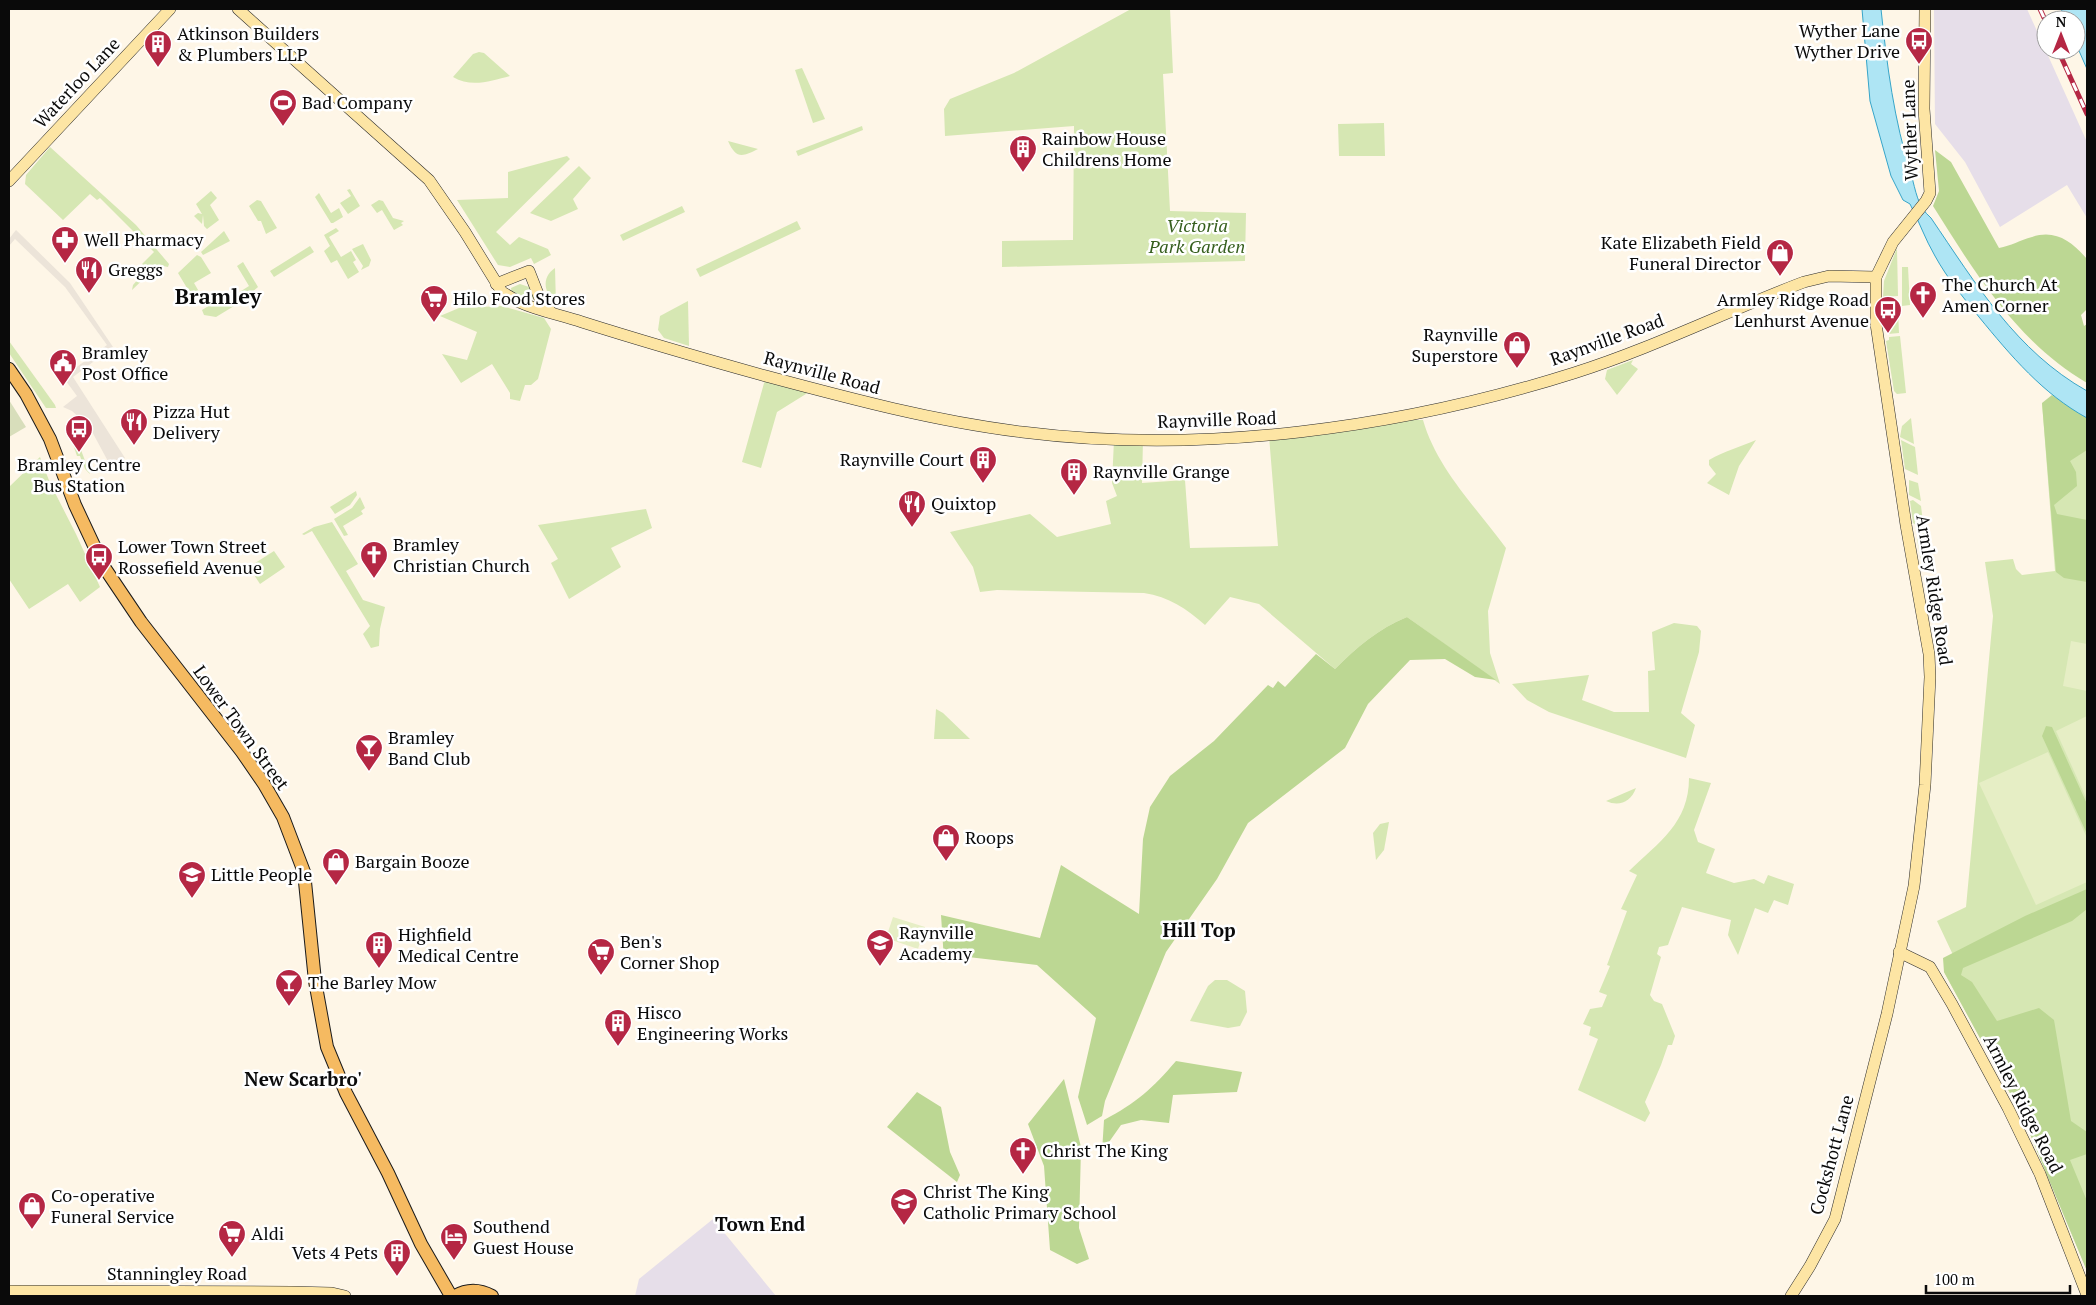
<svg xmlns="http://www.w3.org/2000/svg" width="2096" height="1305" viewBox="0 0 2096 1305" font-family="'PT Serif',serif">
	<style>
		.industrial { fill: #e6dee9 }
		.green { fill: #d6e7b3 }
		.forest { fill: #bcd793 }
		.cemetery { fill: #d8debb }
		.pitch { fill: #e6eec5 }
		.plaza { fill: #ece4d9 }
		.water { fill: #aee5f4; stroke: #37a5c9 }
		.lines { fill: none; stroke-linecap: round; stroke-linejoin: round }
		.secondary-casing { stroke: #2c2c2c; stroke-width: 12 }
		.primary-casing { stroke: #1b1b1b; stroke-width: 14 }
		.secondary { stroke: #fde5a4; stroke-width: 11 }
		.primary { stroke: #f5ba61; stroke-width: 12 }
		.rail-casing { stroke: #b52744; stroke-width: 5 }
		.rail { stroke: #fff; stroke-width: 3; stroke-dasharray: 9; stroke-linecap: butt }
		.labels { text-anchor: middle; stroke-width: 5; stroke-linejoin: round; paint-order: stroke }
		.poi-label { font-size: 18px; fill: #0a0a0a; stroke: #fff; text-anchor: start }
		.street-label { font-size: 18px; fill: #0a0a0a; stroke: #fff }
		.park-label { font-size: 18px; font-style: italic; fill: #355e1d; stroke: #fff }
		.neighbourhood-label { font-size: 19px; font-weight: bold; fill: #0a0a0a; stroke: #fff }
		.district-label { font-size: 22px; font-weight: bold; fill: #0a0a0a; stroke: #fff }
	</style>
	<rect width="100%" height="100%" fill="#fef6e7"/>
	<g class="industrial">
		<polygon points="1934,9 2027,9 2087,142 2087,218 2067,185 2000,227 1965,162 1935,124"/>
		<polygon points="713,1219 776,1296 635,1296 639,1279"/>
	</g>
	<g class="green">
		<polygon points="1131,9 1170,9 1173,73 1163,74 1170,211 1246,213 1245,261 1002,267 1002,241 1073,240 1074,126 945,136 944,109 950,99 1014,73"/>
		<path d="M479,52l5,1 26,23c-19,5 -39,12 -57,1l20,-23z"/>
		<polygon points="802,68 825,119 813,123 795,70"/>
		<polygon points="1384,123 1385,156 1339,156 1338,124"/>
		<polygon points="862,126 863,130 798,156 796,151"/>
		<path d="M728,141l30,8c-16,8 -22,10 -30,-8z"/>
		<polygon points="50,147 136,225 169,264 168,267 158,265 132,290 133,285 147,269 142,264 154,252 100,198 97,200 90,194 63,220 25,184 26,175"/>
		<polygon points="567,156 570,159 496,232 510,245 519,237 548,249 551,255 534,264 531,258 510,267 498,265 457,200 508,198 508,172"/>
		<polygon points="579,166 591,178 573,199 578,209 551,221 530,213"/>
		<polygon points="350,189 360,206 348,214 340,203 351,196 347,190"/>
		<polygon points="211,191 217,198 210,205 219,220 207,229 204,226 203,215 202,224 194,216 198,213 202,214 196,204"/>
		<polygon points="319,193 331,213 339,208 343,217 333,223 331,223 315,197"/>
		<polygon points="257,200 261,201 277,228 266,234 261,221 258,221 249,206"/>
		<polygon points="379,200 383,201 393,218 404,221 401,223 403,225 394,230 382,210 377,213 371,205"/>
		<polygon points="682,206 685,212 623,241 620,235"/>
		<polygon points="797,221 801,229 700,277 696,269"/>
		<polygon points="336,228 339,231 329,237 341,257 351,251 356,260 353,262 359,272 348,279 337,260 331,263 324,251 330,246 324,235"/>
		<polygon points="224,231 230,241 203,255 201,252"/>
		<polygon points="363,244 371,260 369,266 361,270 363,266 352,249"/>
		<polygon points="310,246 314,252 274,277 270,271"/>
		<polygon points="1897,248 1898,296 1883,297 1884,281"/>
		<polygon points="197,255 201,257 211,273 194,283 201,295 193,298 178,273"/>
		<polygon points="243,262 258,287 244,299 238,293 249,286 237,266"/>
		<polygon points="1902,267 1908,267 1910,305 1902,306"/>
		<path d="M555,268l1,37c-11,-11 -16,-27 -1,-37z"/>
		<polygon points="520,284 529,287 534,295 531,301 512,294 511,288"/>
		<polygon points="233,291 239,303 216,317 204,315 202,310"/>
		<polygon points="688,301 689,346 664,338 658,330 660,316"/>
		<polygon points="502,306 544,318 551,329 538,379 531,385 525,385 520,401 510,399 510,393 492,364 461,383 442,354 467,360 477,332 440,316 459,308"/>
		<polygon points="1898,310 1899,333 1888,334 1887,327 1884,327 1883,314 1886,311"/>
		<polygon points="1900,336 1906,393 1897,394 1894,391 1886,341 1889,340 1889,337"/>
		<polygon points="9,341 55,405 56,408 46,408 9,353"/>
		<polygon points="1633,360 1631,364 1638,369 1617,395 1605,379 1607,370"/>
		<polygon points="766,376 814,389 777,412 761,468 742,462"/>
		<polygon points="2042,403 2087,426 2087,1271 2023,1117 1944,972 1954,957 1937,921 1966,907 1993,616 1985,562 2013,559 2016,569 2022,575 2055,571"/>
		<polygon points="1911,418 1914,444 1900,437 1902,426"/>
		<path d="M1378,420h45c14,49 53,87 83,128l-18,63 2,42 10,31 -93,-67c-29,12 -50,30 -72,52l-76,-65 -29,-7 -25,28c-19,-17 -36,-28 -61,-32l-147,-3 -17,2 -7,-25 -23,-35 80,-18 27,23 54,-13 -5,-23 11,-5 -5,-13 2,-43h29l-1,43 43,-3 5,68 88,-2 -9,-110z"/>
		<polygon points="67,427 75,434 90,474 85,469 80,456 77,456"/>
		<path d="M1756,440l-17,26 -10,29 -22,-12 9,-9 -7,-9v-5c16,-9 31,-13 47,-20z"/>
		<polygon points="1901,440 1915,447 1918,475 1905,469"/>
		<polygon points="40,457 50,483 76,534 100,587 80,602 68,584 29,609 9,579 9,487"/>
		<polygon points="1909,480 1918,483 1921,501 1909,495"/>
		<polygon points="356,491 357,495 350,505 335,514 330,507"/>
		<polygon points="360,497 365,508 361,511 363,514 343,526 348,535 344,536 334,519 352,508"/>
		<polygon points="1913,500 1921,506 1923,522 1919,527 1913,523 1910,501"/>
		<polygon points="646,509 652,528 611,548 621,567 569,599 551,563 558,559 538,525"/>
		<polygon points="332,522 358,564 346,571 363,600 385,607 380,629 379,646 371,648 363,634 370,626 312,531 304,535 302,534 314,527"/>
		<polygon points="1926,530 1930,563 1922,565 1917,539"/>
		<polygon points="274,551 285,567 260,584 249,567"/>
		<polygon points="1674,623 1697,626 1701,631 1699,652 1681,713 1695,725 1686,758 1549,712 1527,700 1512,684 1589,675 1582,700 1614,712 1649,712 1648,671 1655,670 1652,632"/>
		<polygon points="936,709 943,713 970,739 934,739"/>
		<path d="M1689,778l22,5 -17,47 4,12 17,7 -9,24 28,10 20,-4 10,5 4,-9 26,9 -6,21 -14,-5 -6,13 -13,-5 -17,47 -10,-20 3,-15 -49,-13 -14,38 -9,2 -2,7 4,3 -11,38 4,6 8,3 13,32 -3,9h-4l-7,20 -16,37 5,11 -5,9 -67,-32 20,-51 -9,-4 2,-8 -8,-3 7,-15 12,-2 5,-12 -8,-3 11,-26 -3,-1 20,-54 -6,-2 16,-34 -8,-4c30,-29 60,-48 60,-93z"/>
		<path d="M1636,788c-5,14 -17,19 -30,13z"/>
		<polygon points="1389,822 1384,850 1376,860 1373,833 1380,824"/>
		<polygon points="1215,980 1227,980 1245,991 1247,1012 1240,1026 1228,1028 1190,1021 1208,986"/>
	</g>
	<g class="forest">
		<path d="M1935,150l16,12 48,86c12,-2 21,-8 33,-11 24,-8 40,5 55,22v50l-6,6 3,11 3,-2v59c-70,-41 -112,-110 -154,-177l6,-15z"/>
		<polygon points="2052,395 2087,418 2087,450 2070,461 2076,472 2077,486 2054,505 2057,514 2087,520 2087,582 2064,578 2056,572 2042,403"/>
		<path d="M1407,617l89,63 -21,-3 -30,-18 -35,1 -42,44 -23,44 -97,75 -31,56 -51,73 -61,149 -3,15 -15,9 -9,-28 18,-79 -59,-53 -69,-8 -24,3 -3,-45 99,23 21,-73 78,49 4,-75 7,-32 20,-31 44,-35 54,-56 5,3 5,-7 7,6 31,-33 19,15c22,-22 43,-40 72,-52z"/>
		<polygon points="2046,726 2052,727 2087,804 2087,834 2042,736"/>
		<polygon points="2087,889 2087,909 2072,921 1963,968 1961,975 1972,982 1997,1021 2039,1008 2054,1020 2071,1121 2087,1132 2087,1154 2070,1160 2087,1201 2087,1271 2023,1117 1944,972 1943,958 2025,916"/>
		<path d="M1176,1061l66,11 -5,20 -64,3 -4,28 -28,-3 -20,5 -19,27 2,-32c32,-17 48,-31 72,-59z"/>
		<polygon points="1064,1079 1081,1147 1079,1228 1089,1259 1077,1264 1050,1250 1044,1166 1028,1124"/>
		<polygon points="917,1092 941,1107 950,1152 960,1175 957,1182 887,1127"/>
	</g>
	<polygon class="cemetery" points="9,400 26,427 9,437"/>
	<g class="pitch">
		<polygon points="2071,641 2087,644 2087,691 2063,686"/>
		<polygon points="2087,716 2087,800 2056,731"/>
		<polygon points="2048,752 2087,838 2087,882 2036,905 1979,783"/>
		<polygon points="893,917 925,927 918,949 886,938"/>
	</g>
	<polygon class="plaza" points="16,230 70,283 113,347 73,377 125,458 110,465 89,426 72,411 63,407 77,396 63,377 107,345 65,287 15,239 9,246 9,239"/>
	<g class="water">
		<path d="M1862,9h19c6,57 13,111 30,165 5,17 6,32 20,44 45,66 85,133 156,173v27c-44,-24 -76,-62 -108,-101 -16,-20 -32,-39 -44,-61 -10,-17 -16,-35 -25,-52l-7,-4 -12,-24 -21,-75z"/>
		<polygon points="2061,9 2087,9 2087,69 2076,44 2076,20 2066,20"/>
	</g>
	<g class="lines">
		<defs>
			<g id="secondary">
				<path d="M238,9l191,171 36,52 37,60 17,10c20,9 42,13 63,20 60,19 119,36 180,53 86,23 171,46 260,57 182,23 378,-4 552,-59 79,-25 153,-62 230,-91l25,-6 47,1"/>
				<polyline points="9,181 170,9"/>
				<polyline points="496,284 529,271 540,299 551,312"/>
				<polyline points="1899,952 1930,967 1952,1004 2008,1108 2040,1174 2087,1295"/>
				<polyline points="9,1291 292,1292 332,1293 345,1296"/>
				<polyline points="1791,1296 1810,1266 1835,1219 1887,1014 1914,886 1925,785 1930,677 1929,654 1906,525 1876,324 1876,277 1893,242 1926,201 1930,193 1924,109 1925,9"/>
			</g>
			<g id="primary">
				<polyline points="9,369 26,394 50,439 75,505 104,567 141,622 242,752 264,784 283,817 304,872 315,981 327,1047 346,1093 388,1173 421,1244 451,1296"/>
				<path d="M455,1296c12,-7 24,-7 37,0"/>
			</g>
		</defs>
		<use href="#secondary" class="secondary-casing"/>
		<use href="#primary" class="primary-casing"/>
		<use href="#secondary" class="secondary"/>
		<use href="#primary" class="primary"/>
		<defs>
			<g id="rail">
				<polyline points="2040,9 2046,22"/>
				<polyline points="2058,50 2087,114"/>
			</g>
		</defs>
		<use href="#rail" class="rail-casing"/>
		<use href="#rail" class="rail"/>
	</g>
	<defs>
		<symbol id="bus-pin" viewBox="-11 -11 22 30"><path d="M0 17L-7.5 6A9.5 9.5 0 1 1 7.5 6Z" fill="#b52744" stroke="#fff"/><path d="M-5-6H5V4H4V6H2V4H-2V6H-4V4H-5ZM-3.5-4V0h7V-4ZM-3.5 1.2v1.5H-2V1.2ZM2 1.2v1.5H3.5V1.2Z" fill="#fff"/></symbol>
		<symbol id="building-pin" viewBox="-11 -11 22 30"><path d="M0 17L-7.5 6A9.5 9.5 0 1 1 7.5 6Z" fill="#b52744" stroke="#fff"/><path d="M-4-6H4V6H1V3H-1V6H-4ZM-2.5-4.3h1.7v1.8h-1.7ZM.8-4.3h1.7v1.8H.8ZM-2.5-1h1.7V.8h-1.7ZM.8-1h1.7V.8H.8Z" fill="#fff"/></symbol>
		<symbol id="stadium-pin" viewBox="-11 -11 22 30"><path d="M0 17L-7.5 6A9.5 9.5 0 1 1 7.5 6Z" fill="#b52744" stroke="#fff"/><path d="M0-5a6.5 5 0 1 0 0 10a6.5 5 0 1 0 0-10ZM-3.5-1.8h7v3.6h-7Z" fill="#fff"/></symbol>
		<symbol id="pharmacy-pin" viewBox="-11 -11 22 30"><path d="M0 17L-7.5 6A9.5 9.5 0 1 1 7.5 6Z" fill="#b52744" stroke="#fff"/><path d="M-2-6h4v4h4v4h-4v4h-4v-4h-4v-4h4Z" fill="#fff"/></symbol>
		<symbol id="shop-pin" viewBox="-11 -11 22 30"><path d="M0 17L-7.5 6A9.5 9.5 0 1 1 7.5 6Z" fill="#b52744" stroke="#fff"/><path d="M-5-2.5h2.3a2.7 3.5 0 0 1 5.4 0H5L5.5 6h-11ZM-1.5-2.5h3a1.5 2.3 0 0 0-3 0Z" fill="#fff"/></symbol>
		<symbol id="restaurant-pin" viewBox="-11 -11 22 30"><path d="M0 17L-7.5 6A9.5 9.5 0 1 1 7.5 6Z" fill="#b52744" stroke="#fff"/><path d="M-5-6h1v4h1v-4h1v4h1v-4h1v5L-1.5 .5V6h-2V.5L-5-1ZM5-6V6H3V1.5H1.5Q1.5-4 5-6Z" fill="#fff"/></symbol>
		<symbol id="church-pin" viewBox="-11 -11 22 30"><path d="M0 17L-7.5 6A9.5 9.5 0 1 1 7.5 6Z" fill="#b52744" stroke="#fff"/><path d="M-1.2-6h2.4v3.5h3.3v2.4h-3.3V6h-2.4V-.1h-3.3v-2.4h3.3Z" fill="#fff"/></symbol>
		<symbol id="supermarket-pin" viewBox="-11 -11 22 30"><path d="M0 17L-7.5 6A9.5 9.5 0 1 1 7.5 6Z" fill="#b52744" stroke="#fff"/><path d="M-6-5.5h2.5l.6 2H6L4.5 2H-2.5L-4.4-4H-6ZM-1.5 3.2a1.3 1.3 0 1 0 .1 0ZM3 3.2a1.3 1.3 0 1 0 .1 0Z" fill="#fff"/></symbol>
		<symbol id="civic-pin" viewBox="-11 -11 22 30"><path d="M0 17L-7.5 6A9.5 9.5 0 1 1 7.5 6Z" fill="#b52744" stroke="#fff"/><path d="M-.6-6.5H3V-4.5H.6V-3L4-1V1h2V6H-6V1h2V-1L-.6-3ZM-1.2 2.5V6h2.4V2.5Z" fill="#fff"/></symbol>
		<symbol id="bar-pin" viewBox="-11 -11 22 30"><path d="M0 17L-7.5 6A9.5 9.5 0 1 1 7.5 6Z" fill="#b52744" stroke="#fff"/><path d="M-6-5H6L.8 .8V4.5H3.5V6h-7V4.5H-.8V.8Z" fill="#fff"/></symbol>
		<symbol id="school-pin" viewBox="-11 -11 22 30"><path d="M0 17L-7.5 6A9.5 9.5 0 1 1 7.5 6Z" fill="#b52744" stroke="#fff"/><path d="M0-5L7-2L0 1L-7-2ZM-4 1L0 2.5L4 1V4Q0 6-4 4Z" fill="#fff"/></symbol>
		<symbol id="hotel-pin" viewBox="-11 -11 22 30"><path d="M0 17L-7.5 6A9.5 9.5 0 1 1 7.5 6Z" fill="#b52744" stroke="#fff"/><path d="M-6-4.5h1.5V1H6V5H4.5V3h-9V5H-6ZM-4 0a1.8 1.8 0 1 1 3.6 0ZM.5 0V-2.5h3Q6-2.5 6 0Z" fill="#fff"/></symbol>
	</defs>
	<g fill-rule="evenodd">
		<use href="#bus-pin" x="1903" y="25" width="32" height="43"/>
		<use href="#building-pin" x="142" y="28" width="32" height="43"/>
		<use href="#stadium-pin" x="267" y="87" width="32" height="43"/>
		<use href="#building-pin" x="1007" y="133" width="32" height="43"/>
		<use href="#pharmacy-pin" x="49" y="224" width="32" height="43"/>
		<use href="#shop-pin" x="1764" y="237" width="32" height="43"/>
		<use href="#restaurant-pin" x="73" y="254" width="32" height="43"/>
		<use href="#church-pin" x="1907" y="279" width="32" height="43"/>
		<use href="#supermarket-pin" x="418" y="283" width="32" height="43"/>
		<use href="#bus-pin" x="1872" y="294" width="32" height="43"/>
		<use href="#shop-pin" x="1501" y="329" width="32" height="43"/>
		<use href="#civic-pin" x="47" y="347" width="32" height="43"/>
		<use href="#restaurant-pin" x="118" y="406" width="32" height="43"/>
		<use href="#bus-pin" x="63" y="413" width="32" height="43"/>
		<use href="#building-pin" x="967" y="444" width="32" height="43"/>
		<use href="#building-pin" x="1058" y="456" width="32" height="43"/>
		<use href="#restaurant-pin" x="896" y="488" width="32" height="43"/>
		<use href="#church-pin" x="358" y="539" width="32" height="43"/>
		<use href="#bus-pin" x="83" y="541" width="32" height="43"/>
		<use href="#bar-pin" x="353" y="732" width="32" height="43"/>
		<use href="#shop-pin" x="930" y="822" width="32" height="43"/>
		<use href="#shop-pin" x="320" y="846" width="32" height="43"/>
		<use href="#school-pin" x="176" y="859" width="32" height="43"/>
		<use href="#school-pin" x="864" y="927" width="32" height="43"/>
		<use href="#building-pin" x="363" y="929" width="32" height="43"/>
		<use href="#supermarket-pin" x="585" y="936" width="32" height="43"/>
		<use href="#bar-pin" x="273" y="967" width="32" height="43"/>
		<use href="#building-pin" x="602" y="1007" width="32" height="43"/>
		<use href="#church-pin" x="1007" y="1135" width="32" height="43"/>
		<use href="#school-pin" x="888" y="1186" width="32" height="43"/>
		<use href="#shop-pin" x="16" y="1190" width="32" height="43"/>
		<use href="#supermarket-pin" x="216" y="1218" width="32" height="43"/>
		<use href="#hotel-pin" x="438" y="1221" width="32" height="43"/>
		<use href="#building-pin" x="381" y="1237" width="32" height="43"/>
	</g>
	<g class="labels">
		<g class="poi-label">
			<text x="1900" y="37" text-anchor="end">Wyther Lane<tspan x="1900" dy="21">Wyther Drive</tspan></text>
			<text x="177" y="40">Atkinson Builders<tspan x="177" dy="21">&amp; Plumbers LLP</tspan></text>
			<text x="302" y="109">Bad Company</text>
			<text x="1042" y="145">Rainbow House<tspan x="1042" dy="21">Childrens Home</tspan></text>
			<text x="84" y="246">Well Pharmacy</text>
			<text x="1761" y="249" text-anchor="end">Kate Elizabeth Field<tspan x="1761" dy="21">Funeral Director</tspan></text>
			<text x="108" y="276">Greggs</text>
			<text x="1942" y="291">The Church At<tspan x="1942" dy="21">Amen Corner</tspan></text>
			<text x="453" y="305">Hilo Food Stores</text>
			<text x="1869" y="306" text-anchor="end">Armley Ridge Road<tspan x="1869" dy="21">Lenhurst Avenue</tspan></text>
			<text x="1498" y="341" text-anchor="end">Raynville<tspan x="1498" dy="21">Superstore</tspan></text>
			<text x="82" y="359">Bramley<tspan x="82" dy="21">Post Office</tspan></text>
			<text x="153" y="418">Pizza Hut<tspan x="153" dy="21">Delivery</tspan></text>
			<text x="964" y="466" text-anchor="end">Raynville Court</text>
			<text x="79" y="471" text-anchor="middle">Bramley Centre<tspan x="79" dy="21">Bus Station</tspan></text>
			<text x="1093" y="478">Raynville Grange</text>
			<text x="931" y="510">Quixtop</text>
			<text x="393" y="551">Bramley<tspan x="393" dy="21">Christian Church</tspan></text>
			<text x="118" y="553">Lower Town Street<tspan x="118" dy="21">Rossefield Avenue</tspan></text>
			<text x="388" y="744">Bramley<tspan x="388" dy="21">Band Club</tspan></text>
			<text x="965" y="844">Roops</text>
			<text x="355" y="868">Bargain Booze</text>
			<text x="211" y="881">Little People</text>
			<text x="899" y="939">Raynville<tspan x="899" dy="21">Academy</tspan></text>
			<text x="398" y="941">Highfield<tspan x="398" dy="21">Medical Centre</tspan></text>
			<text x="620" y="948">Ben's<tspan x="620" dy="21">Corner Shop</tspan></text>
			<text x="308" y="989">The Barley Mow</text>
			<text x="637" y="1019">Hisco<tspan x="637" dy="21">Engineering Works</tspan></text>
			<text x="1042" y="1157">Christ The King</text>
			<text x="923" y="1198">Christ The King<tspan x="923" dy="21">Catholic Primary School</tspan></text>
			<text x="51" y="1202">Co-operative<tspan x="51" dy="21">Funeral Service</tspan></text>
			<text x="473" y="1233">Southend<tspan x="473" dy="21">Guest House</tspan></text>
			<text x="251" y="1240">Aldi</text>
			<text x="378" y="1259" text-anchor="end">Vets 4 Pets</text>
		</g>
		<g class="street-label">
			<text transform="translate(77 83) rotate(-47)" y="6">Waterloo Lane</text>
			<text transform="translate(1910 130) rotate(-92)" y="6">Wyther Lane</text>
			<text transform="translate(1607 340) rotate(-20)" y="6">Raynville Road</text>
			<text transform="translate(822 373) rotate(15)" y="6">Raynville Road</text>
			<text transform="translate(1217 420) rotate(-2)" y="6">Raynville Road</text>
			<text transform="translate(1934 590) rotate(81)" y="6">Armley Ridge Road</text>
			<text transform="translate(241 728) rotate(54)" y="6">Lower Town Street</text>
			<text transform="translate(2023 1104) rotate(63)" y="6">Armley Ridge Road</text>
			<text transform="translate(1832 1155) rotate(-75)" y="6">Cockshott Lane</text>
			<text x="177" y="1280">Stanningley Road</text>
		</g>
		<g class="park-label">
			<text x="1197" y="232">Victoria<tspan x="1197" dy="21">Park Garden</tspan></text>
		</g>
		<g class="neighbourhood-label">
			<text x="1199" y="937">Hill Top</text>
			<text x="303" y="1086">New Scarbro'</text>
			<text x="760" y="1231">Town End</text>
		</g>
		<g class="district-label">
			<text x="218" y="304">Bramley</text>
		</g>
	</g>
	<rect width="2096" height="1305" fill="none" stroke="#0a0a0a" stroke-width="20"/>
	<g transform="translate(2061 35)"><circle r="24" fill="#ffffff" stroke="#9d9d9d"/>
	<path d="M0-4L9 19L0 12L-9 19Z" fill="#b52744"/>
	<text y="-8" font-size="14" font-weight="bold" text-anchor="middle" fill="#0a0a0a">N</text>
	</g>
	<path d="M1926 1285v8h144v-8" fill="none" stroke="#0a0a0a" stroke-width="2.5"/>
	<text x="1934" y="1285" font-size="15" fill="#0a0a0a" stroke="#ffffff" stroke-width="4" paint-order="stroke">100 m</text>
</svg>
